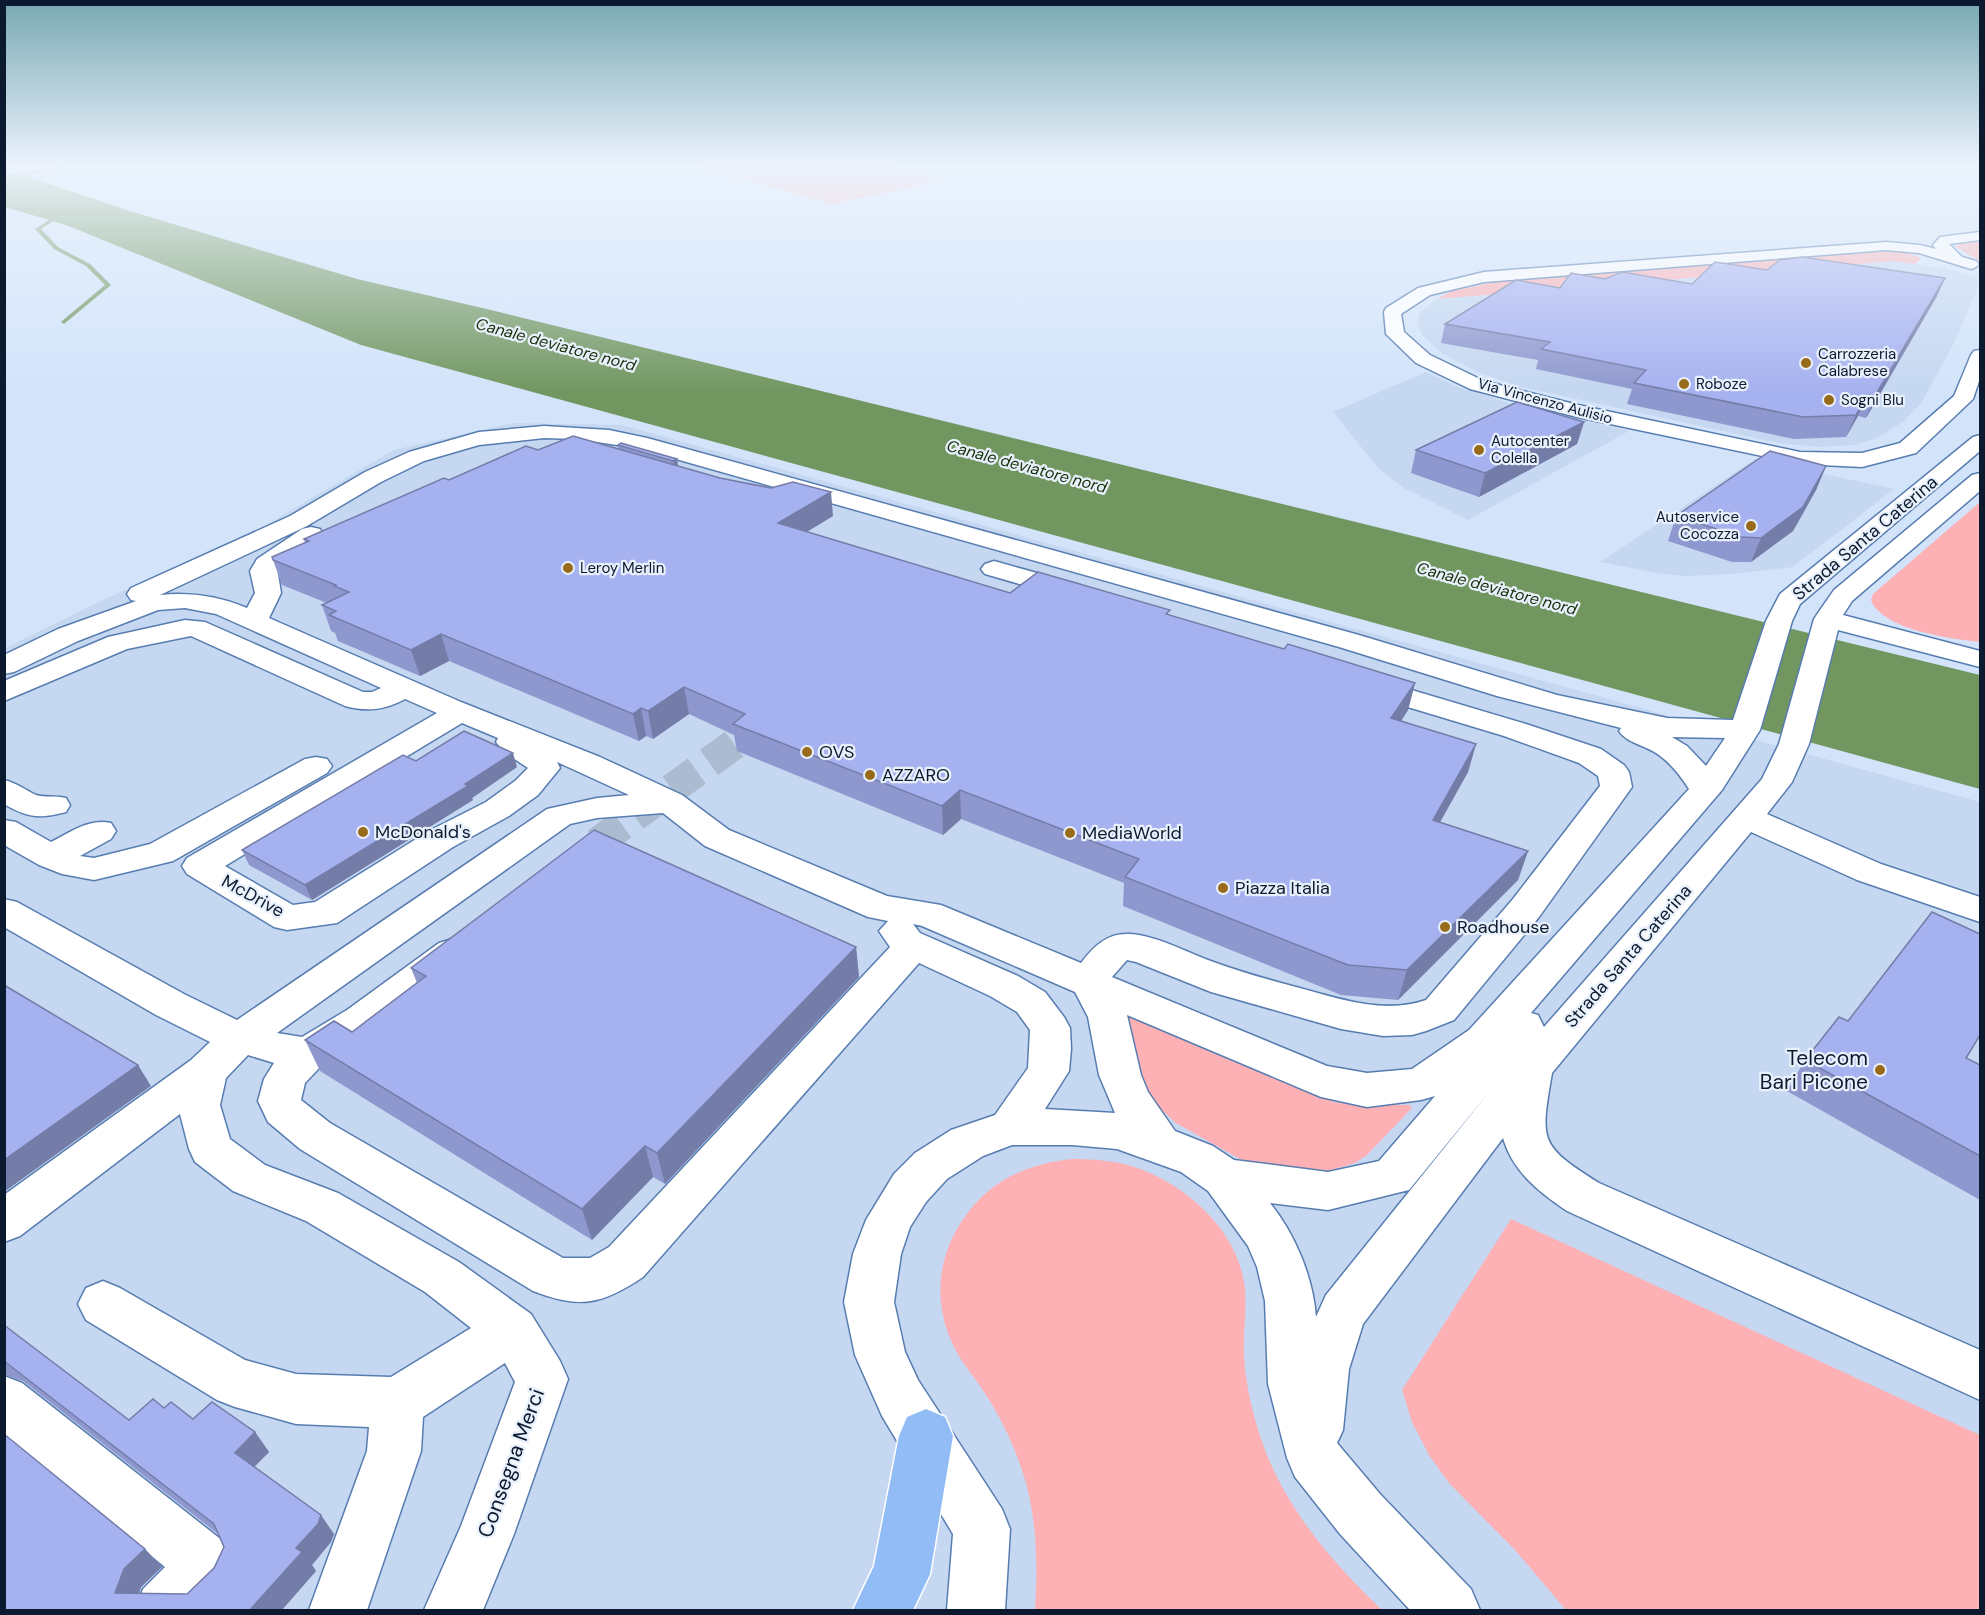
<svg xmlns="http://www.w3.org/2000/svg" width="1985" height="1615" viewBox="0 0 1985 1615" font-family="'DM Sans',sans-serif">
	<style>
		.built { fill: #c5d7f1 }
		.green { fill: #fdb1b5 }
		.water { fill: #719660 }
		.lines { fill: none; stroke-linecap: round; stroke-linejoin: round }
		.stream { fill: #719660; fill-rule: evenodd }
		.minor-tunnel { stroke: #abbcd1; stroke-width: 31; stroke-dasharray: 31 15; stroke-linecap: butt }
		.minor-casing { stroke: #577db0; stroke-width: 3 }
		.highway-casing { stroke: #fff; stroke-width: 3 }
		.minor { fill: #fff; fill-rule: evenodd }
		.highway { fill: #91bcf6; fill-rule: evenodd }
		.wall { fill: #8f98ce }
		.shaded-wall { fill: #747ca8 }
		.building { fill: #a6b1f0; stroke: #747ca8; stroke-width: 1.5 }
		.poi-dot { fill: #986b1a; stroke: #e8f0fc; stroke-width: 2 }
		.labels { text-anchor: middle; stroke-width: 4.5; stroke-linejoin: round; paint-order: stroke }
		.far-poi-label { font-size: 15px; fill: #0b1a2e; stroke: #e8f0fc; text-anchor: start }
		.far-street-label { font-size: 15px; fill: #0b1a2e; stroke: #e8f0fc }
		.far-water-label { font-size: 16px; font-style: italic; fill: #173008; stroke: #e8f0fc }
		.street-label { font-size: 18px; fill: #0b1a2e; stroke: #e8f0fc }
		.poi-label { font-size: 18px; fill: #0b1a2e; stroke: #e8f0fc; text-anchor: start }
		.near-poi-label { font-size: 21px; fill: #0b1a2e; stroke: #e8f0fc; text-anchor: end }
		.near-street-label { font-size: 21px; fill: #0b1a2e; stroke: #e8f0fc }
	</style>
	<rect width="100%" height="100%" fill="#d3e4fa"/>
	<g class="built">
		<polygon points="1894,261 1957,271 1977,278 1980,283 1953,345 1922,402 1904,421 1877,438 1854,445 1819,447 1778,443 1517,386 1473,370 1442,353 1423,336 1418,325 1420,313 1437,299"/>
		<polygon points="1426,372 1461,388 1513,404 1629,431 1468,520 1404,488 1379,469 1333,412"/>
		<polygon points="513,423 622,425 1980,802 1980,1610 5,1610 5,648 105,599 242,539 394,450"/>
		<polygon points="1755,459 1894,489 1793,567 1731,574 1685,576 1656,573 1600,562"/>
	</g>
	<g class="green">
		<polygon points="698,166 890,166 941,181 832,204"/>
		<polygon points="1980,240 1980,261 1956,247 1959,242"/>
		<polygon points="1887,251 1904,252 1921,258 1915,264 1894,261 1437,299 1452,291 1495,282"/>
		<path d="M1980,502v140c-28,-3 -98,-12 -109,-42l2,-6z"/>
		<polygon points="1128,1016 1132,1016 1334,1102 1364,1105 1409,1105 1412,1108 1367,1155 1355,1163 1318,1174 1256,1166 1240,1159 1176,1123 1154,1103 1142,1084 1125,1018"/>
		<path d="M1073,1159c22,0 46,2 67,10 51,19 99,64 105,120 2,21 -2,43 -1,64 1,32 10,67 21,97 25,64 68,113 117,160h-347c3,-45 2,-96 -13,-140 -9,-27 -22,-54 -38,-78 -9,-15 -22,-28 -30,-45 -22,-44 -17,-94 13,-133 25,-35 64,-51 106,-55z"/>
		<polygon points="1511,1219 1980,1435 1980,1610 1566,1610 1515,1550 1449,1483 1429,1455 1412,1422 1402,1390"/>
	</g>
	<polygon class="water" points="5,169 133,212 357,279 491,310 1980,675 1980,789 361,345 66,225 5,207"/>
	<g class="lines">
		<polygon class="stream" points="63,211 67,212 41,229 58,247 90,264 111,285 64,324 61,322 62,321 105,285 86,266 54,249 35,229"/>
		<polyline class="minor-tunnel" points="597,843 772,717"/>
		<defs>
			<g id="minor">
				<polygon points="4,166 59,166 53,170 4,174"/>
				<polygon points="1980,232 1980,240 1949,244 1962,257 1976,261 1979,264 1976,267 1971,269 1919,253 1886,250 1484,282 1430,295 1401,314 1404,332 1430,355 1484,381 1578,405 1800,452 1862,453 1900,443 1954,396 1971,355 1974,351 1980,350 1980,378 1973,399 1916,453 1862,467 1800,464 1577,417 1470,389 1416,363 1386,334 1384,312 1386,308 1418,288 1484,272 1886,242 1920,245 1936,249 1933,245 1940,237"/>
				<path d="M544,426l65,4 38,8 712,197 198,60 110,23 66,2 33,-99 14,-27 193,-157 7,-2v16l-180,153 -8,17 -32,109 -38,60 -191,223 7,2 6,12 218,-248 17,-35 35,-125 4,-6 16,-23 138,-115 8,-2v18l-128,110 -9,14 137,36v16l-142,-37 -29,114 -17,38 -25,32 114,50 99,33v25l-123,-42 -106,-48 -199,241c-12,69 -13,72 47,110l381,167v50l-413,-189c-28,-19 -54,-39 -64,-73l-140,186 -14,45 -6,61 -6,13 43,51 91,95 9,21h-70l-70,-76 -45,-57 -8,-19 -19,-74 -3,-83 -8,-34 -9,-21 -40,-55 -27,-19 -64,-23 -45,-4h-60l-29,11 -36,23 -21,23 -16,25 -9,27 -7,48 11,50 13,28 84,129 8,20 -5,81h-58l6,-76 -71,-118 -27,-61 -11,-53 9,-48 13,-34 28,-46 21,-21 36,-23 44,-15 33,-47 2,-38 -13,-18 -27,-16 -71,-33 -276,314c-42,28 -63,32 -110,14l-233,-142 -32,-27 -10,-21 6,-22 10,-16 -26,-8 -22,23 -6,27 10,34 35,26 73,28 121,69 72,52 29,47 8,18 -54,155 -31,76h-59l37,-84 54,-144 -10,-19 -82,54 -2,34 -54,159h-58l58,-159 2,-24 -73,-3 -61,-17 -18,-7 -131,-80 -8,-16 8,-16 17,-7 17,7 125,72 51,14 95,3 80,-49 -46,-36 -119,-71 -73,-30 -38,-29 -6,-13 -9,-35 -160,122 -16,6v-47l187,-135 19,-18 -54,-27 -152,-88v-28l13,3 167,92 53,26 310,-211 50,-11 32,-3 -72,-33 3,6 -22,27 -29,21 -56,31 -116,76 -50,7 -13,-3 -87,-53 -5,-8 5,-8 250,-145 -32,-14c-20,11 -38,13 -60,7l-154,-70 -64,13 -123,52v-20l104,-44 77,-17 20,2 158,70h9l9,-4 -165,-74 -31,-6 -27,2 -80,31 -64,31 -10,2v-19l54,-26 78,-28 -5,-1 -4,-6 4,-6 159,-72 75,-44 44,-20 70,-20zM544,438l33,1 60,9 702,199 158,49 124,32 -2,3c8,12 25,14 37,22 14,9 24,22 33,36l-220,241 -57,39 -45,4 -40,-7 -215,-89 15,-17 9,2 75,30 130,37 42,7 29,-1 14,-4 28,-11 85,-103 93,-130 -3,-15 -5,-7 -23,-16 -75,-25 -148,-44 -10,-3 -10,3 -5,6 5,6 146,44 75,27 19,13 2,10 -87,113 -87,101c-42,15 -89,-2 -130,-13 -30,-8 -59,-16 -88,-27 -24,-9 -53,-25 -79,-26 -22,-1 -36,13 -48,29l-140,-58 -54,-9 -158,-66 -47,-35 -82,-38 -139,-55 -192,-84 12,-25 -4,-25 43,-29 3,-5 -3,-5 -9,-2 -9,2 -45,30 -7,12 5,22 -8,15c-28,-12 -57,-16 -87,-13l147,-69 74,-44 43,-21 55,-16zM462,723l36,15 -2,4 8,10 24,16 -13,13 -29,21 -57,29 -114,71 -22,3 -68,-39zM1672,737l53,1 -19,28 -19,-20zM663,813l42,33 163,71 20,4 -9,10 11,16 -281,300 -19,11h-27l-233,-135 -29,-23 4,-17 17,-18 53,-33 90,-71 6,-9 -6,-9 -13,-4 -13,4 -92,67 -45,27 -25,-4 293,-209 27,-6zM913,924l9,2 153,66 13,25 11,58 16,38 -70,-4 24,-38 2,-22 -1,-21 -6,-11 -19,-25 -27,-16 -98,-43zM1127,1015l194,82 46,10 54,-7 14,-4 -56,65 -51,11 -94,-12 -21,-14 -38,-15 -27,-39 -7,-17zM1490,1091l-164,204 -10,22c-3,-40 -21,-83 -46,-114l58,7 81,-20z"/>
				<polygon points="994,561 1080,585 1084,591 1080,597 1071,599 985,574 981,569 985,564"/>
				<path d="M316,757l11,2 5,7 -5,7 -154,88 -79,19 -32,-6 -23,-9 -35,-20v-25l12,2 35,20c20,-10 38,-24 60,-19l5,8 -5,8 -31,17 14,2 56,-14 155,-85z"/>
				<path d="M4,780c13,3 21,10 32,15 8,3 20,0 30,3l4,7 -4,7c-27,7 -38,6 -62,-8z"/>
				<polygon points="4,1376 22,1383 228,1545 237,1565 228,1585 204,1610 135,1610 143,1589 165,1567 4,1435"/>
			</g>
			<polygon id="highway" points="926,1409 945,1417 953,1436 930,1574 913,1610 853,1610 874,1566 899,1436 907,1417"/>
		</defs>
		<use href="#minor" class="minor-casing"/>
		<use href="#highway" class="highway-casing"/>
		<use href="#minor" class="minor"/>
		<use href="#highway" class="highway"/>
	</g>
	<g class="wall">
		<polygon points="1605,279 1692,284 1937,296 1866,418 1858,416 1846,437 1794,439 1627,404 1632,389 1536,369 1538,360 1441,343 1445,324 1560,288"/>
		<polygon points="1584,422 1577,444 1479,497 1411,473 1416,450"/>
		<polygon points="618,445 677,459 678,466 833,516 807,532 1010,593 1169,615 1284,649 1415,683 1408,710 1401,721 1476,744 1468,772 1440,822 1528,851 1518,880 1398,1000 1341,995 1123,906 1124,883 961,819 943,835 737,751 734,735 689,714 653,739 646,736 639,741 449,661 420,676 338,641 335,633 331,631 322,605 327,603 282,585 273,560 305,543 304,539 449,480 538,450 618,449"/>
		<polygon points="1826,466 1816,490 1793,531 1751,562 1732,562 1668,541 1676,516"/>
		<polygon points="416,761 517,767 472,798 473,800 312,900 249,865 242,850"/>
		<polygon points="856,947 859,977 665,1184 653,1177 592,1240 320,1071 305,1040 352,1032 417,983 411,968"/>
		<polygon points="1848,1021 1966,1058 1980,1065 1980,1200 1787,1091 1805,1060"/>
		<polygon points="4,1325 129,1420 164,1408 193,1419 255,1432 269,1452 254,1467 334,1534 331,1542 312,1565 316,1571 281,1611 4,1611 145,1549 162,1567 141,1587 139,1593 187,1594 214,1568 224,1547 218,1534 23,1381 4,1375"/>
	</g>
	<g class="shaded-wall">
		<polygon points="1945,278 1937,296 1866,418 1875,396"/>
		<polygon points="1867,395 1858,416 1846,437 1856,415"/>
		<polygon points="1584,422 1577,444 1479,497 1485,473"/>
		<polygon points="677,459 678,467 675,468 673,461"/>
		<polygon points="1826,466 1816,490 1793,531 1751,562 1761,538"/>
		<polygon points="831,492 833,516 781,547 778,523"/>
		<polygon points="441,634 449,661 420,676 411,650"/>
		<polygon points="1415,683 1408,710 1385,746 1391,718"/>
		<polygon points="684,687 689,714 653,739 648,711"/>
		<polygon points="641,708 646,736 639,741 633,714"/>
		<polygon points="1476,744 1468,772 1425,849 1433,820"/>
		<polygon points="513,753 517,767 472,798 473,800 312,900 305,885"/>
		<polygon points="960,790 961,819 943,835 942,806"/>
		<polygon points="1528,851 1518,880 1398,1000 1407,970"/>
		<polygon points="856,947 859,977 665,1184 657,1153"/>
		<polygon points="138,1065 151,1086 4,1192 4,1160"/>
		<polygon points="645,1146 653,1177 592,1240 582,1209"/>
		<polygon points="255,1432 269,1452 249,1472 235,1453"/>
		<polygon points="321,1515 334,1534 331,1542 312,1565 316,1571 281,1611 249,1611"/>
		<polygon points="145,1549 162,1567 141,1587 133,1611 115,1593 124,1569"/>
	</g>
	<g class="building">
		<polygon points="1802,257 1945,278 1875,396 1867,395 1856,415 1803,417 1634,383 1646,370 1541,349 1550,342 1445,324 1516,280 1560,288 1571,273 1605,279 1622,272 1692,284 1715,262 1767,270 1780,260"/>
		<polygon points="1517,402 1584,422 1485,473 1416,450"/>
		<polygon points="573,436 720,478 771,488 793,482 831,492 778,523 1010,593 1038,572 1170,610 1166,614 1284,649 1288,644 1415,683 1391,718 1476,744 1433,820 1528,851 1407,970 1348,965 1125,877 1139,859 960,790 942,806 733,724 745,714 684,687 648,711 641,708 633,714 441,634 411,650 329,615 336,611 322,605 349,592 334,586 336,585 273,560 272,557 309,541 304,539 444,478 449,480 526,446 538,450"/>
		<polygon points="621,443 677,459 673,461 618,445"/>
		<polygon points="1770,451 1826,466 1803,507 1761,538 1741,537 1676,516"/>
		<polygon points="464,731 513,753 465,784 468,786 305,885 242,850 403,755 416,761"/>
		<polygon points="594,830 856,947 657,1153 645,1146 582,1209 305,1040 334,1021 352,1032 426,976 411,968"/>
		<polygon points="1932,912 1980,934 1980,1035 1966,1058 1980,1065 1980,1156 1805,1060 1839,1017 1848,1021"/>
		<polygon points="4,985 138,1065 4,1160"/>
		<polygon points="4,1325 129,1420 153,1399 164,1408 171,1402 193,1419 212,1402 255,1432 235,1453 321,1515 318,1524 296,1548 302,1552 249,1611 4,1611 4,1434 145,1549 124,1569 115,1593 187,1594 214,1568 224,1547 214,1524 4,1361"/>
	</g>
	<linearGradient id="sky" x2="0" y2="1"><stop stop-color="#78a8b2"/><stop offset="0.42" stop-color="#ebf3fd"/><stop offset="1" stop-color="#ebf3fd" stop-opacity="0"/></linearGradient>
	<rect width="1985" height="392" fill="url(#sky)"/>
	<g class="poi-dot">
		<circle cx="1806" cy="363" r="6"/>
		<circle cx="1684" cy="384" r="6"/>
		<circle cx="1829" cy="400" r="6"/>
		<circle cx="1479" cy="450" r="6"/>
		<circle cx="1751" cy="526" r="6"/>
		<circle cx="568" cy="568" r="6"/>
		<circle cx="807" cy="752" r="6"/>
		<circle cx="870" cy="775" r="6"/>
		<circle cx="363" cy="832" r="6"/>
		<circle cx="1070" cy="833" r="6"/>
		<circle cx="1223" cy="888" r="6"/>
		<circle cx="1445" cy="927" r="6"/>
		<circle cx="1880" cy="1070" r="6"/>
	</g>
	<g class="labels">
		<g class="far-poi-label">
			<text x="1818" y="359">Carrozzeria<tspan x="1818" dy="17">Calabrese</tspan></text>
			<text x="1696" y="389">Roboze</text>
			<text x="1841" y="405">Sogni Blu</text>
			<text x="1491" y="446">Autocenter<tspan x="1491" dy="17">Colella</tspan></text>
			<text x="1739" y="522" text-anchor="end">Autoservice<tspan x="1739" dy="17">Cocozza</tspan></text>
			<text x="580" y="573">Leroy Merlin</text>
		</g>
		<g class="far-street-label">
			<text transform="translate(1545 401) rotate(15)" y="5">Via Vincenzo Aulisio</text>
		</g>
		<g class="far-water-label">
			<text transform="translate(556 344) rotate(15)" y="6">Canale deviatore nord</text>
			<text transform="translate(1027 466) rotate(15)" y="6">Canale deviatore nord</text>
			<text transform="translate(1497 588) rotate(15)" y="6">Canale deviatore nord</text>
		</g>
		<g class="street-label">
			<text transform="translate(1865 538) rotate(-40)" y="6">Strada Santa Caterina</text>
			<text transform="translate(253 896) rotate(29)" y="6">McDrive</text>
			<text transform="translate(1628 956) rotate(-49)" y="6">Strada Santa Caterina</text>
		</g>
		<g class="poi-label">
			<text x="819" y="758">OVS</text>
			<text x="882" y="781">AZZARO</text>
			<text x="375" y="838">McDonald's</text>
			<text x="1082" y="839">MediaWorld</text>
			<text x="1235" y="894">Piazza Italia</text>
			<text x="1457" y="933">Roadhouse</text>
		</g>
		<g class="near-poi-label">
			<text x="1868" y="1065">Telecom<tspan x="1868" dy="24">Bari Picone</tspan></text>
		</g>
		<g class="near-street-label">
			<text transform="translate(511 1463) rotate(-70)" y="7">Consegna Merci</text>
		</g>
	</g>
	<rect width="1985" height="1615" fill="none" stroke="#0b1a2e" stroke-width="12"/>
</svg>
